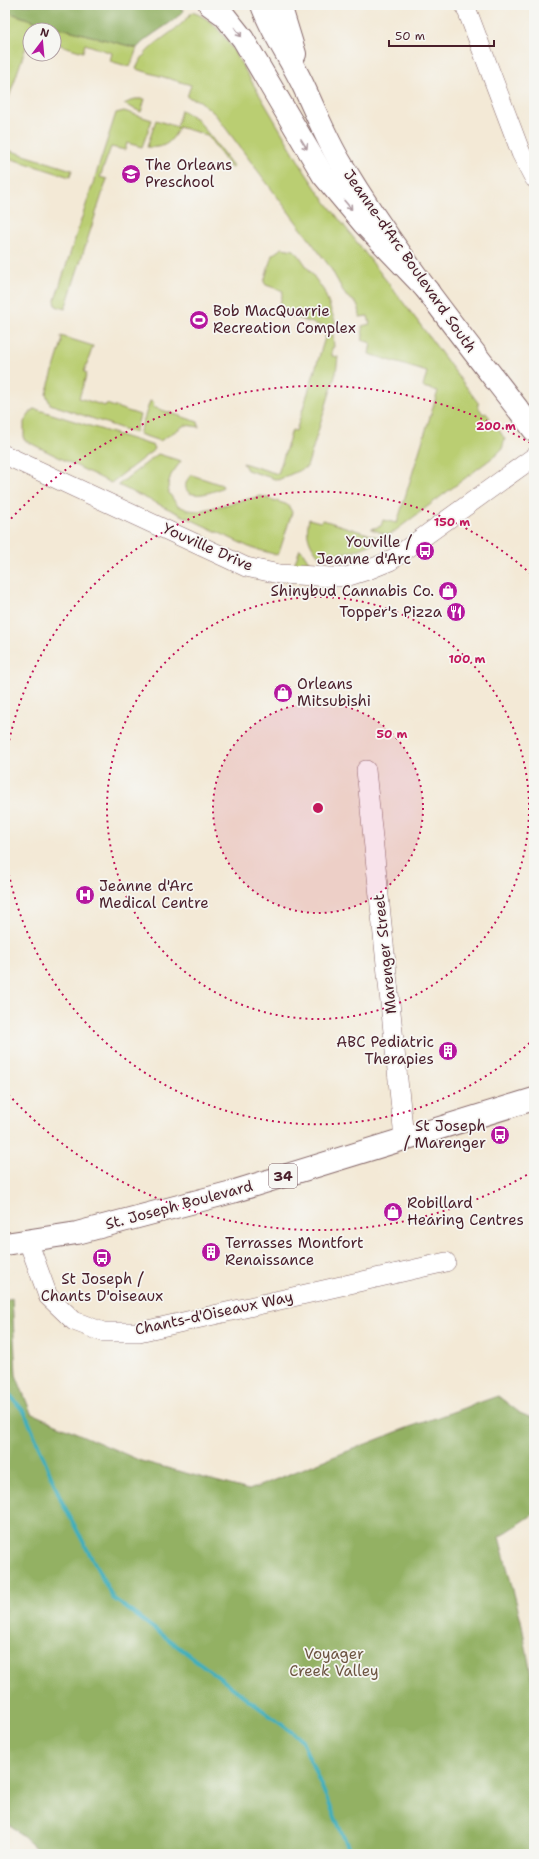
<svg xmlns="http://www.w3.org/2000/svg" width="539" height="1859" viewBox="0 0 539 1859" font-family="'Shantell Sans',sans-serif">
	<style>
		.green { fill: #bace72; stroke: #82764e }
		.forest { fill: #93b164; stroke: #6e6848 }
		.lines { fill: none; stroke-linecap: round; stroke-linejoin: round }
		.stream { stroke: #3fafbc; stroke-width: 4 }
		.minor-casing { stroke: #856667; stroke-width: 20 }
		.major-casing { stroke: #856667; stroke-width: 24 }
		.highway-casing { stroke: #856667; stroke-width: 24 }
		.minor { stroke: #fff; stroke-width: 19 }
		.major { stroke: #fff; stroke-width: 22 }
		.highway { stroke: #fff; stroke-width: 22 }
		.oneway { stroke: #ae9aa0 }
		.ring { fill: none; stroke: #c2185b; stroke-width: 2; stroke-dasharray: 2 4 }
		.labels { text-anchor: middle; stroke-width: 3.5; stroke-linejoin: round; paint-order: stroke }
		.shield { fill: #f6f6f2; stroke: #7e6067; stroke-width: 1 }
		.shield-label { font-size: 14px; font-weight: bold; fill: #4a1f2b }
		.poi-label { font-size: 15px; fill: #4a1f2b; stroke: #f6f6f2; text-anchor: start }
		.street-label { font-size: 15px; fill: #4a1f2b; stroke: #f6f6f2 }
		.park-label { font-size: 15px; fill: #6c5440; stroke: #f6f6f2 }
		.centre { fill: #c2185b; stroke: #f6f6f2; stroke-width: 2 }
		.ring-label { font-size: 12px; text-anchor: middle; font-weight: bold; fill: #c2185b; stroke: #f6f6f2; stroke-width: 3.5; stroke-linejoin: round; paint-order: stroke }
	</style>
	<rect width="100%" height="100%" fill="#f6f6f2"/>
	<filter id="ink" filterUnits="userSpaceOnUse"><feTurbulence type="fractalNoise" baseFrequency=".025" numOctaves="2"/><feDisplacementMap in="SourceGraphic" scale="8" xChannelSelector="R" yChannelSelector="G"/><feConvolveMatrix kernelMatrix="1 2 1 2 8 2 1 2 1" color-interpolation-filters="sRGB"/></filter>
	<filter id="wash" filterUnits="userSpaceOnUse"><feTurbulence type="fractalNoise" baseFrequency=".012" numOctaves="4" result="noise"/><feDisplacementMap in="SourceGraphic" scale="16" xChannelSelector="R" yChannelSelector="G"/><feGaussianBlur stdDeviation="0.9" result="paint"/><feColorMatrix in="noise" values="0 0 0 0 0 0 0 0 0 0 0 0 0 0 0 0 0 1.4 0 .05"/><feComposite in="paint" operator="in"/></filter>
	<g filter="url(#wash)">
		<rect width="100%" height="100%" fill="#f3e9d6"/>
		<g class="green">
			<polygon points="5,11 34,21 137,48 130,67 110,61 112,53 85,44 83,52 54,43 54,30 30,30 30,35 5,109"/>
			<path d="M192,12c19,6 29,20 40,36l73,124 14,21 100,130 60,81 -2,1 6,9 3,-1 4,5 -4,3 5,8 5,-3 9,13 -3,10 -6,6 -105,79 -4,1 -16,-6 10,-3 2,-6 14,3 41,-132 -15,-4 4,-15 -58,-18 2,-11 -9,-3 1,-3 -1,-11 8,-2 -2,-8 -8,1 -1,-9 -4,-6 -9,-6 -16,-29 -115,-153 -15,-13 -13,-4 4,-12 -55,-16c11,-28 40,-34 56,-57z"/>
			<polygon points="135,99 145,99 141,112 124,104"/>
			<path d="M181,110l16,9 37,48 -3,1 -24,-33 -28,-8c-7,15 -14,22 -32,20l9,-27 21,7z"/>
			<polygon points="124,111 152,120 142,147 127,143 125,150 111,147 100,177 107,179 65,309 56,306 55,300 116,113"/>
			<polygon points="5,149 72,170 70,177 5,157"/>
			<polygon points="282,248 294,250 298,254 324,291 336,324 332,325 334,347 332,348 332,356 338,357 336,373 307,467 278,480 247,470 243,463 278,474 292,430 296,431 328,328 278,312 283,291 266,285 264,282 272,255"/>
			<polygon points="61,336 93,346 84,372 87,373 79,398 105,406 106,404 140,415 135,433 50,404 46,394 62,342"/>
			<polygon points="150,401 154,403 153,407 198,422 199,427 185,425 160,441 139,434"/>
			<polygon points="33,409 39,410 154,446 155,449 111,483 24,440 24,422"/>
			<polygon points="158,454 181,461 171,475 168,484 169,493 177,505 188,510 199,511 261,496 288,505 292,512 280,550 277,555 249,547 118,485"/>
			<path d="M192,475l30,10 1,2c-7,4 -22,9 -30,7 -11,-2 -8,-15 -1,-19z"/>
			<path d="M309,519l11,3 3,-2 61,19 -29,12 -36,5c-10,-12 -14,-22 -10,-37z"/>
			<polygon points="300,549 302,551 311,565 294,565"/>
		</g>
		<g class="forest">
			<path d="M5,5h174l1,4 4,1c-13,16 -33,22 -47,38l-103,-27 -29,-10z"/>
			<polygon points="12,1298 16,1375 31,1413 141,1461 249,1490 404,1429 498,1396 520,1413 534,1419 534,1514 499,1537 521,1620 534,1691 534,1854 42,1854 5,1820 5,1300"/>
		</g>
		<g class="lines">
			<polyline class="stream" points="5,1389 25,1413 62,1502 113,1598 301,1739 351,1854"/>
		</g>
	</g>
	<g filter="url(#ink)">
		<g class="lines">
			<defs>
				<g id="minor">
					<polyline points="465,5 521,153 534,178"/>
					<polyline points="5,455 246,567 279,574 332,577 346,577 368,570 390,561 534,457"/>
					<polyline points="366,770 404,1138"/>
					<polyline points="28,1241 48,1296 74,1321 103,1332 139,1332 446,1262"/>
				</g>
				<g id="major">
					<path d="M262,5c10,28 27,51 40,78 13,27 24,56 40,82 56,93 126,179 192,265"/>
					<polyline points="280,5 295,54"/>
					<polyline points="5,1244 77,1233 232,1192 534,1099"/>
				</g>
				<polyline id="highway" points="210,5 224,15 243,39 323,175 364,224 428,291"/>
			</defs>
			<use href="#minor" class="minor-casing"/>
			<use href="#major" class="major-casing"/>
			<use href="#highway" class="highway-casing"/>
			<use href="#minor" class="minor"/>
			<use href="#major" class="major"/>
			<use href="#highway" class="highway"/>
		</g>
		<defs><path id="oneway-shaft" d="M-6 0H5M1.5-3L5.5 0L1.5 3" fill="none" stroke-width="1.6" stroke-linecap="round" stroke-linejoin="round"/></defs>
		<g class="oneway">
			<use href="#oneway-shaft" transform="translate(238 32) rotate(54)"/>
			<use href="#oneway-shaft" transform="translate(304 144) rotate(59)"/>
			<use href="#oneway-shaft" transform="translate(348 205) rotate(50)"/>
		</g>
	</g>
	<circle cx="318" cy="808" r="105" fill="#c2185b" fill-opacity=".12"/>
	<g class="ring">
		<circle cx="318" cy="808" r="105"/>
		<circle cx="318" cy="808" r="211"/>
		<path d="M534 1039A316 316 0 0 1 5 852M5 764A316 316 0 0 1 534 577"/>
		<path d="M532 1172A422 422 0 0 1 7 1093M7 523A422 422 0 0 1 532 444"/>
	</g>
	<defs>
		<symbol id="school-disc" viewBox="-11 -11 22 22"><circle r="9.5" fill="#b5179e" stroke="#f6f6f2"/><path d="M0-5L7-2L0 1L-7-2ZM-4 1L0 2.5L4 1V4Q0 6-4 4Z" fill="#fff"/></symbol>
		<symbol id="stadium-disc" viewBox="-11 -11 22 22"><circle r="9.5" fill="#b5179e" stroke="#f6f6f2"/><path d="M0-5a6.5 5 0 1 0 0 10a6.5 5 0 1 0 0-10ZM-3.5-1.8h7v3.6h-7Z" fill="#fff"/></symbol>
		<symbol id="bus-disc" viewBox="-11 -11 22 22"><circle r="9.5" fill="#b5179e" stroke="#f6f6f2"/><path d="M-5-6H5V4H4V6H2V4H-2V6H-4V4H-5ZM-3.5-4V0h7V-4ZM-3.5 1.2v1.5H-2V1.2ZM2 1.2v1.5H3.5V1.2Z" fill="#fff"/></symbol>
		<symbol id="shop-disc" viewBox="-11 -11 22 22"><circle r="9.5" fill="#b5179e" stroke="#f6f6f2"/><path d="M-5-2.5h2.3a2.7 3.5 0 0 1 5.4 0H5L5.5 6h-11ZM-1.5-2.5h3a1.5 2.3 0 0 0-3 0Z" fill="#fff"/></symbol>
		<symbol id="restaurant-disc" viewBox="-11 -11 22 22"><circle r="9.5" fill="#b5179e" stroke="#f6f6f2"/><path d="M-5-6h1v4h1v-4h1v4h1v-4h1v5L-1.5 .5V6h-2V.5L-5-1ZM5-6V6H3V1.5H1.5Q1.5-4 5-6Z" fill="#fff"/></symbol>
		<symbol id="hospital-disc" viewBox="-11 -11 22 22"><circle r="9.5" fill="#b5179e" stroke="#f6f6f2"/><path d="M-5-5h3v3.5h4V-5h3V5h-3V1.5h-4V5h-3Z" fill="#fff"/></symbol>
		<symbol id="building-disc" viewBox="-11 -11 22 22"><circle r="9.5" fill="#b5179e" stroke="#f6f6f2"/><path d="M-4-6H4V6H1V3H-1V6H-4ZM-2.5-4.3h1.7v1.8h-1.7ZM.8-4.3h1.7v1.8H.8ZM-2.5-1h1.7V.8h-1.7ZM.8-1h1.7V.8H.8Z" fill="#fff"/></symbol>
	</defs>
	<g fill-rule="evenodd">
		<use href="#school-disc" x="120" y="163" width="22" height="22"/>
		<use href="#stadium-disc" x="188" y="309" width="22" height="22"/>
		<use href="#bus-disc" x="414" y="540" width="22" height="22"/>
		<use href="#shop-disc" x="437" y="580" width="22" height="22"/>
		<use href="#restaurant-disc" x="445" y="601" width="22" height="22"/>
		<use href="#shop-disc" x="272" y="682" width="22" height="22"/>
		<use href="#hospital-disc" x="74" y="884" width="22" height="22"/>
		<use href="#building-disc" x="437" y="1040" width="22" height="22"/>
		<use href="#bus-disc" x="489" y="1124" width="22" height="22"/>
		<use href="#shop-disc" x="382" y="1201" width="22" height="22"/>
		<use href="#building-disc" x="200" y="1241" width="22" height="22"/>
		<use href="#bus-disc" x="91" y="1247" width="22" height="22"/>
	</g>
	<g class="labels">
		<rect class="shield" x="269" y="1164" width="28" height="24" rx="3"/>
		<g class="shield-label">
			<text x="283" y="1181">34</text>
		</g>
		<g class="poi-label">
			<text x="145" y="170">The Orleans<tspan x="145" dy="17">Preschool</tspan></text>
			<text x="213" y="316">Bob MacQuarrie<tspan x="213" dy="17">Recreation Complex</tspan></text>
			<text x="411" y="547" text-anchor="end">Youville /<tspan x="411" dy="17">Jeanne d'Arc</tspan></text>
			<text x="434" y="596" text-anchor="end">Shinybud Cannabis Co.</text>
			<text x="442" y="617" text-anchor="end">Topper's Pizza</text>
			<text x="297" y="689">Orleans<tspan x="297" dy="17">Mitsubishi</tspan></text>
			<text x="99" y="891">Jeanne d'Arc<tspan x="99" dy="17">Medical Centre</tspan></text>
			<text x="434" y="1047" text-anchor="end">ABC Pediatric<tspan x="434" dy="17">Therapies</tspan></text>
			<text x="486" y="1131" text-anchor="end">St Joseph<tspan x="486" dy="17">/ Marenger</tspan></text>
			<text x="407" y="1208">Robillard<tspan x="407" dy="17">Hearing Centres</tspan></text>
			<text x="225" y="1248">Terrasses Montfort<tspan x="225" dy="17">Renaissance</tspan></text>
			<text x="102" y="1284" text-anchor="middle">St Joseph /<tspan x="102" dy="17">Chants D'oiseaux</tspan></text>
		</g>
		<g class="street-label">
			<text transform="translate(410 261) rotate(55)" y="5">Jeanne-d'Arc Boulevard South</text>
			<text transform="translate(208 547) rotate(24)" y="5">Youville Drive</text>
			<text transform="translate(385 954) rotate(-96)" y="5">Marenger Street</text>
			<text transform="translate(179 1205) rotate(-15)" y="5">St. Joseph Boulevard</text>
			<text transform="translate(214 1313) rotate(-12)" y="5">Chants-d'Oiseaux Way</text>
		</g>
		<g class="park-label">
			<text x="334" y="1659">Voyager<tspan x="334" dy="17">Creek Valley</tspan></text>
		</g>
	</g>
	<circle cx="318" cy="808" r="6" class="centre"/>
	<g class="ring-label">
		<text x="496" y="430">200 m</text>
		<text x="452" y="526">150 m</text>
		<text x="467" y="663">100 m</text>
		<text x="392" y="738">50 m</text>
	</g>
	<rect width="539" height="1859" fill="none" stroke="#f6f6f2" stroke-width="20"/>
	<g transform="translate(42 42) rotate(16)"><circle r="19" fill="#f6f6f2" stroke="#b1a0a2"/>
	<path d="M0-3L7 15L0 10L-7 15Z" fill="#b5179e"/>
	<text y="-6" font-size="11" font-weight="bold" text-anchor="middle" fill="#4a1f2b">N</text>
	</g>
	<path d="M389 40v6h105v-6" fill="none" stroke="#4a1f2b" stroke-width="2"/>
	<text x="395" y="40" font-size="12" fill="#4a1f2b" stroke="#f6f6f2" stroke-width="3" paint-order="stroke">50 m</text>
</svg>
